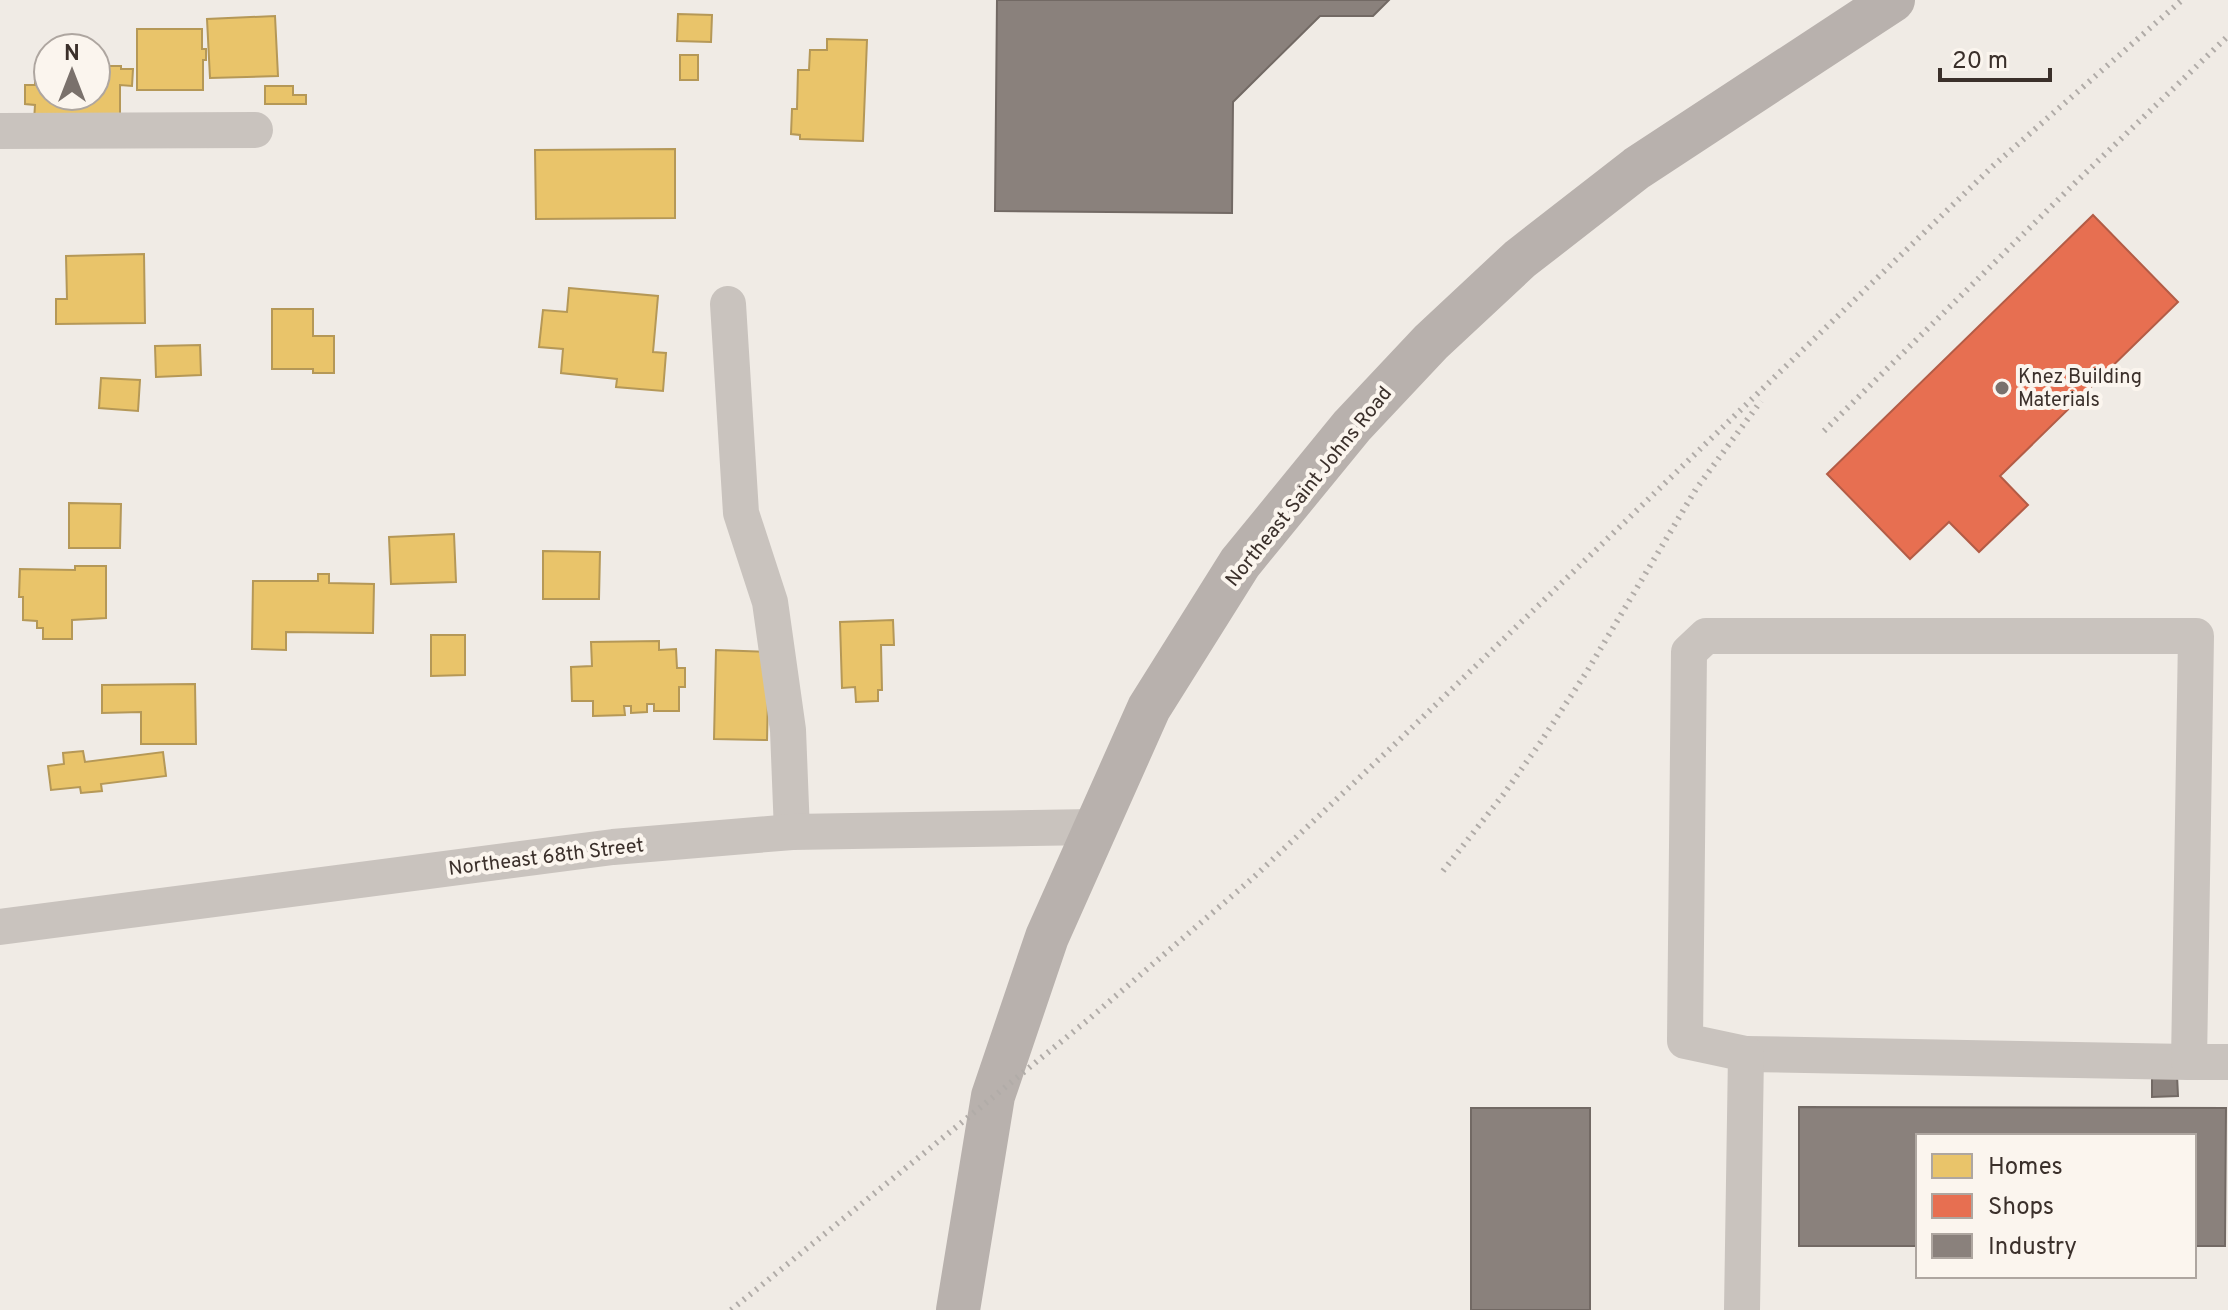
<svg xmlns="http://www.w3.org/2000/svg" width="2228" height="1310" viewBox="0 0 2228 1310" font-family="Overpass,sans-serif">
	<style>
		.homes { fill: #e9c46a; stroke: #b59857; stroke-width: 2 }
		.shops { fill: #e76f51; stroke: #b35c46; stroke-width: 2 }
		.industry { fill: #8a817c; stroke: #726964; stroke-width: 2 }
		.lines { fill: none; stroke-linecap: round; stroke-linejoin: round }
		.minor { stroke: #c9c3be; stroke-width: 36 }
		.major { stroke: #b8b1ad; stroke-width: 44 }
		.rail { stroke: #b1aca8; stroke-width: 6; stroke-dasharray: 2 6; stroke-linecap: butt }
		.poi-dot { fill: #7a716c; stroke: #fbf5ee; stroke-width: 3 }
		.labels { text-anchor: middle; stroke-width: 8; stroke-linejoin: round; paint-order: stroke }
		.poi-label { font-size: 20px; fill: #3b302b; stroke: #fbf5ee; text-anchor: start }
		.street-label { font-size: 20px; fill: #3b302b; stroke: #fbf5ee }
	</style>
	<rect width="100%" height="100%" fill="#f0ebe5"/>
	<g class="homes">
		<polygon points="678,14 712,15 711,42 677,41"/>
		<polygon points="275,16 278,76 210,78 207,19"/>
		<polygon points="137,29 202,29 202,49 206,49 206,60 203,60 203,90 137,90"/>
		<polygon points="827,39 867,40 863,141 800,139 800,135 791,134 792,109 797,109 798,70 809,70 810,50 827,50"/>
		<rect x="680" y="55" width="18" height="25"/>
		<polygon points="96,66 121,66 121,69 133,69 132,86 120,85 120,122 34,121 35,105 25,104 25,85 35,85 35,75 48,75 48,96 96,96"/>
		<polygon points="265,86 293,86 293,95 306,95 306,104 265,104"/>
		<polygon points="675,149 675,218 536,219 535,150"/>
		<polygon points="144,254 145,323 56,324 56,299 67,299 66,256"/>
		<polygon points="569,288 658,296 653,352 666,353 663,391 616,387 617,379 561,373 563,349 539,347 543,310 567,312"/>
		<polygon points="272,309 313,309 313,336 334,336 334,373 313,373 313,369 272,369"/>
		<polygon points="200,345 201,375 156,377 155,346"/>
		<polygon points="101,378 140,380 138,411 99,408"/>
		<polygon points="69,503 121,504 120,548 69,548"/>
		<polygon points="454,534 456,582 391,584 389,537"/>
		<polygon points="543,551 600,552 599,599 543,599"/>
		<polygon points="75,566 106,566 106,618 72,620 72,639 43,639 43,628 37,628 37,621 23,620 23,597 19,597 20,569 75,570"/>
		<polygon points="318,574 329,574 329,583 374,584 373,633 286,632 286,650 252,649 253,581 318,581"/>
		<polygon points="893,620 894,645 881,645 882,690 878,690 878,701 856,702 855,687 842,688 840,622"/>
		<polygon points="431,635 465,635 465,675 431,676"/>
		<polygon points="659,641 659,650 676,649 677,668 685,668 685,687 679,687 679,711 654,711 654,704 647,704 647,712 631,713 631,706 624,706 625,715 593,716 593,701 572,701 571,667 592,666 591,642"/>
		<polygon points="716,650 769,652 767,740 714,739"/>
		<polygon points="195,684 196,744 141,744 141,712 102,713 102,685"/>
		<polygon points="83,751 85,762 163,752 166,776 101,784 102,791 81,793 80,787 51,790 48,766 64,764 63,753"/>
	</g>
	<polygon class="shops" points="2093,215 2178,302 2000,476 2028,505 1979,552 1949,522 1910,559 1827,474"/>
	<g class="industry">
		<polygon points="997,0 1389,0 1373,16 1320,16 1233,102 1232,213 995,211"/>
		<polygon points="2177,1075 2178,1096 2152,1097 2152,1076"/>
		<polygon points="1799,1107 2226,1108 2225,1246 2194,1246 2194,1136 1918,1136 1918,1246 1799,1246"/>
		<rect x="1471" y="1108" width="119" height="202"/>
	</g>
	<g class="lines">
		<g class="minor">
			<polyline points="0,131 255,130"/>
			<polyline points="728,304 741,513 770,602 788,730 792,832"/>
			<polyline points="0,927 613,847 792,832 1095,827"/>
			<polyline points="1746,1054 2189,1062"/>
			<polyline points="1742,1310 1746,1054 1685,1041 1689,652 1706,636 2196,636 2189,1062 2228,1062"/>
		</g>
		<polyline class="major" points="958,1310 993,1096 1047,937 1149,708 1240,563 1352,426 1431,342 1520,259 1637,168 1893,0"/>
		<g class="rail">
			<polyline points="1824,431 2075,183 2228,36"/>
			<polyline points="1443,871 1503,795 1540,743 1586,673 1696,489 1761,401"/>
			<polyline points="731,1310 1089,1019 1254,877 1393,746 1993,166 2182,0"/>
		</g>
	</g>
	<circle class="poi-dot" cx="2002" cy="388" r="8"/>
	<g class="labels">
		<g class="poi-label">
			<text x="2018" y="383">Knez Building<tspan x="2018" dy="23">Materials</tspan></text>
		</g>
		<g class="street-label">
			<text transform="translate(1308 486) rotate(-51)" y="7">Northeast Saint Johns Road</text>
			<text transform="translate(546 856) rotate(-7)" y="7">Northeast 68th Street</text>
		</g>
	</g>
	<rect x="1916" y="1134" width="280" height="144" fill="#fbf5ee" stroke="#aea6a0" stroke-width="2"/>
	<rect x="1932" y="1154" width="40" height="24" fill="#e9c46a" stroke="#aea6a0" stroke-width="2"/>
	<text x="1988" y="1174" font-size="24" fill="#3b302b">Homes</text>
	<rect x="1932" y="1194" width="40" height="24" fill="#e76f51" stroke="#aea6a0" stroke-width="2"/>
	<text x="1988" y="1214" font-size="24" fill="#3b302b">Shops</text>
	<rect x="1932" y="1234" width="40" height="24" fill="#8a817c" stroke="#aea6a0" stroke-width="2"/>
	<text x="1988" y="1254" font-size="24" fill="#3b302b">Industry</text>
	<g transform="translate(72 72)"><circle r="38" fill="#fbf5ee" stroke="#aea6a0" stroke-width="2"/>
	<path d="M0-6L14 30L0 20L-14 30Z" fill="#7a716c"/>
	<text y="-12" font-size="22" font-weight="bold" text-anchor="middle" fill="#3b302b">N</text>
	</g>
	<path d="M1940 68v12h110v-12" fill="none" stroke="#3b302b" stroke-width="4"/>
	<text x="1952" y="68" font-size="24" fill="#3b302b" stroke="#fbf5ee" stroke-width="6" paint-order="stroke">20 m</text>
</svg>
